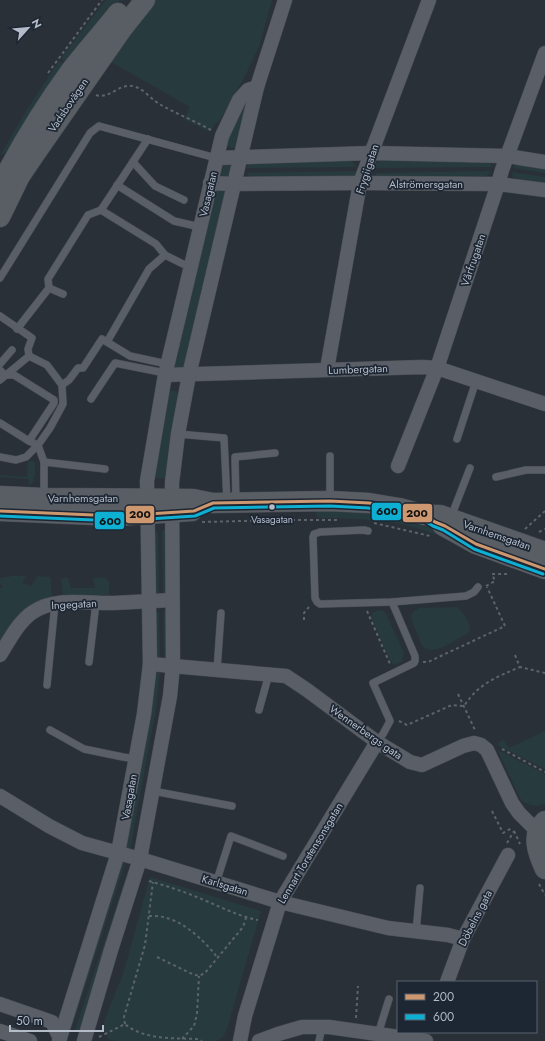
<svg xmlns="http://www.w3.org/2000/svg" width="545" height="1041" viewBox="0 0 545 1041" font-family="Jost,sans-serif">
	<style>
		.green { fill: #273a3e }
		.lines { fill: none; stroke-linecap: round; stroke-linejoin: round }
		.lane-casing { stroke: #484c53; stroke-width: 8 }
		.street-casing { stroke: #484c53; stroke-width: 15 }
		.secondary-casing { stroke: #484c53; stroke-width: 21 }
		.path { stroke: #5d636a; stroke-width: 2; stroke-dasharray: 3 3; stroke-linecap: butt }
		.lane { stroke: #5a5e66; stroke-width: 7 }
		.street { stroke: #5a5e66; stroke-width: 14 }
		.secondary { stroke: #595d64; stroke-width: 20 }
		.bus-1-casing { stroke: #1d2633; stroke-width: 6 }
		.bus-2-casing { stroke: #1d2633; stroke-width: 6 }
		.bus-1 { stroke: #cd976f; stroke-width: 3 }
		.bus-2 { stroke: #0dafd3; stroke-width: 3 }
		.bus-dot { fill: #b4bcc9; stroke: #1d2633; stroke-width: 1.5 }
		.labels { text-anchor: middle; stroke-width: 3.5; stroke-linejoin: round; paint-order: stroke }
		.bus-label { font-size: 10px; fill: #b4bcc9; stroke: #1d2633 }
		.street-label { font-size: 11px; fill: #b4bcc9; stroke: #1d2633 }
		.line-badge { stroke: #1d2633; stroke-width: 1.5 }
		.pale-badge-label { font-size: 11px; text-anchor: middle; font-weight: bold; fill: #111 }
	</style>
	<rect width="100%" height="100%" fill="#2a3038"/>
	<g class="green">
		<polygon points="106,0 120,0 70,65 61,58"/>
		<polygon points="154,0 272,0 260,44 246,74 220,120 215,124 210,132 184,119 190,107 106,59"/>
		<polygon points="59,61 68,67 7,152 0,155 28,108"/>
		<path d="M248,102l-11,44c-4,3 -7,2 -10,-1 4,-16 11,-30 21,-43z"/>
		<polygon points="487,160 490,163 492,167 375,168 376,164 380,161"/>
		<polygon points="351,161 357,167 246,168 251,163"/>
		<polygon points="225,164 231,166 229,177 222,177 220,174 222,165"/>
		<polygon points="516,164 545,167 545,173 513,168"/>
		<polygon points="357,171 355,175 352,178 251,179 247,173"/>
		<polygon points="491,171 489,174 486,176 377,178 375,173"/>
		<polygon points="512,172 545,177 545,183 516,179 513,177"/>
		<polygon points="217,190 224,190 225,193 186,365 183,369 178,370 174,367 173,363 214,192"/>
		<polygon points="170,391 175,391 180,395 167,478 154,478 167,395"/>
		<path d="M28,461h6c2,8 2,17 -3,24l-2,-1v-5l-29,-2v-2l27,2z"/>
		<path d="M316,510c40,0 86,2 122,17 9,4 16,11 24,16 -19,-6 -38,-13 -56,-18 -30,-6 -59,-7 -89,-7z"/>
		<polygon points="162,531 167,531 167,593 163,596"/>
		<polygon points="153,532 158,532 159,596 155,593"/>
		<polygon points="12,576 26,576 22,583 31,586 38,576 49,577 51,580 52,596 34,604 20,616 0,645 0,589 3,586 0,584 0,578"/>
		<polygon points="64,578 68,578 71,588 95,588 93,578 105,578 109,582 109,595 63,595 61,579"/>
		<path d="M456,607c7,3 13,15 14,23l-2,3c-10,5 -33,23 -43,15 -4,-2 -5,-7 -6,-11 -4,-8 -8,-15 -7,-24l7,-5z"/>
		<polygon points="163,610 166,612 169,656 164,660"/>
		<polygon points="379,610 383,611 386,614 404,653 402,662 394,665 390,661 371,617 372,613"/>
		<polygon points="159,611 160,660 156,660 154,615"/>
		<polygon points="157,673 160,673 155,715 130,849 127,848 125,845 156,675"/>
		<polygon points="545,731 545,769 499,746 497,743 504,740 509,748"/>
		<path d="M498,751h2l45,23v29c-8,5 -16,3 -24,-3z"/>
		<polygon points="122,863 125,863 72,1028 68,1027"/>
		<polygon points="130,864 134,866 82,1027 78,1031 75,1030"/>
		<polygon points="150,877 261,911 227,1029 223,1037 217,1041 115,1041 108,1039 103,1028 106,1016 124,971"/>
	</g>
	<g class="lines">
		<defs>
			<g id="lane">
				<polyline points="133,162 155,186 184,200"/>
				<polyline points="117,185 174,221 200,227"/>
				<polyline points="101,210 156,244 165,255 183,264 190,266"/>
				<polyline points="0,278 90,133 99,126 216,158"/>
				<polyline points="49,288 63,294"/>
				<polyline points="0,316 32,338 28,349 29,356"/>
				<polyline points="17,329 49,288 48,279 88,215 101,210 148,139"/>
				<polyline points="107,342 149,269 165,255"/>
				<polyline points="0,364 12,350"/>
				<polyline points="0,370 5,375 14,375 54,400 54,403 29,441"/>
				<polyline points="0,380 29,356 47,365 62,385 63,404 50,428 38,445 26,457 16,460 0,457"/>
				<polyline points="62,385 69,380 78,368 83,368 102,339 130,356 167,364"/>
				<polyline points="91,399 115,363 165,373"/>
				<polyline points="0,423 29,441 38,445 44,462 44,496"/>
				<polyline points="178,434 224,438 227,502"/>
				<polyline points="457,439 476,381"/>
				<polyline points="44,462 105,469"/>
				<polyline points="496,477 526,470 545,470"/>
				<polyline points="330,499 330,456"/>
				<polyline points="236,502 235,457 275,453"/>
				<polyline points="451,517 470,468"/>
				<polyline points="368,531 364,530 320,532 314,534 313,537 315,598 317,602 320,604 392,602 466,596 474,592 478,587"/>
				<polyline points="89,662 96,603"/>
				<polyline points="217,670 221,613"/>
				<polyline points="47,685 55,603"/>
				<polyline points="259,710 269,674"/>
				<polyline points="50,730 84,749 123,757 136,759"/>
				<polyline points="377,742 383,734 390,721 373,683 414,663 415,661 415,656 392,602"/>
				<polyline points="153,791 232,806"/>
				<polyline points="216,883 231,836 283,856"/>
				<polyline points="416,932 420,888"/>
				<polyline points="378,1034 389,999"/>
				<polyline points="319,1041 322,1027"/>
			</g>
			<g id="street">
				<polyline points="216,158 372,153 507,156 545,162"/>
				<polyline points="210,183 234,184 360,183 498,184 545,190"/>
				<polyline points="327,369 360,183 429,0"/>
				<polyline points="165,375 423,367 437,368 545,404"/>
				<polyline points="398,466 437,368 498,184 502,170 545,53"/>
				<path d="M0,655c9,-14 18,-33 33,-43 24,-16 55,-8 81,-9 19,-1 39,-2 58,-3"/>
				<polyline points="150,664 286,676 307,690 377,742 410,762 422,765 463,746 474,743 481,745 487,750 512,803 519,813 538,832"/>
				<polyline points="0,796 49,826 82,843 140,859 280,902 388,928 448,935 463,939"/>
				<polyline points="447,982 463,939 508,855"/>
				<polyline points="0,1004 52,1022 60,1038"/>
				<polyline points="0,1031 30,1041"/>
				<polyline points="59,1041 118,853 144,714 150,664 147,481 165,375 222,136 239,100 248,90 257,87"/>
				<polyline points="84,1041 111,950 140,859 170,696 173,665 172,483 178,434 189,375 257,87 285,0"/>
				<polyline points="240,1041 245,1016 280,902 377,742"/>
				<polyline points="259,1041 278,1034 302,1027 329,1027 426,1041"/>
			</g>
			<g id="secondary">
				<path d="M0,186c21,-41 45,-80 72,-117 15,-19 31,-37 46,-56"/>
				<polyline points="0,217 20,176 37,151 122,29 145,0"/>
				<polyline points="0,496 44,498 193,499 213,503 330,501 369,503 399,508 425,515 440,515 545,552"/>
				<polyline points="0,511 117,516 192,511"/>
				<polyline points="442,525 476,544 545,569"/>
				<path d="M545,821c-15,13 -7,33 0,48"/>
			</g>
		</defs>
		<use href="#lane" class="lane-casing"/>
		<use href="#street" class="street-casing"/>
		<use href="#secondary" class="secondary-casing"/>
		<g class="path">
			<polyline points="48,73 102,0"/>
			<path d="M96,95c14,5 24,-14 40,-8 9,3 17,14 25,18 16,9 34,16 50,25"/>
			<polyline points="202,522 283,520 340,520"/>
			<polyline points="374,523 430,536"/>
			<polyline points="525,529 545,511"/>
			<polyline points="539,532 545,529"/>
			<polyline points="486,586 495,581 492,574 508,574"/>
			<polyline points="367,611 390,664"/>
			<polyline points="304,620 304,613 309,607"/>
			<polyline points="515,655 520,667 545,673"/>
			<polyline points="423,662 428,662 505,626 487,587"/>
			<polyline points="458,694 475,730"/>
			<path d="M399,721l8,4 45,-20 12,1c15,-23 33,-29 56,-39"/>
			<polyline points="502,749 545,772"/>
			<polyline points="492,811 503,833 512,828"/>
			<polyline points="514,831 520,844"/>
			<polyline points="507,843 514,831"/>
			<path d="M149,881c17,5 34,10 50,17 20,8 38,18 59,22"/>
			<polyline points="539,884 545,895"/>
			<path d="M149,916c28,-2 52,21 68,41"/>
			<polyline points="157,957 190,973 199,976 205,973 243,927 246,918"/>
			<polyline points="356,1018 358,986"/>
			<polyline points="125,1024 124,1017 145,945 153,882"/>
			<path d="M99,1037l26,-13c19,16 48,14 72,15l5,2"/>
			<polyline points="182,1039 194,1026 197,1014 199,976"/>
		</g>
		<use href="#lane" class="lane"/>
		<use href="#street" class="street"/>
		<use href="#secondary" class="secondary"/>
		<defs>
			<polyline id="bus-1" points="0,511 117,516 194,511 213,503 330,501 369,503 399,508 425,515 435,522 445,526 476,544 545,569"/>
			<polyline id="bus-2" points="0,516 117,521 195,516 214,508 330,506 368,508 398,513 423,520 433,526 443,530 474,549 543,574"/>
		</defs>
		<use href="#bus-1" class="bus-1-casing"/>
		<use href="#bus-2" class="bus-2-casing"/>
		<use href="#bus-1" class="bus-1"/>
		<use href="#bus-2" class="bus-2"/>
	</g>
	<circle class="bus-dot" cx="272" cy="507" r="3.5"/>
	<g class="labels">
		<g class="bus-label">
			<text x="272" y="523">Vasagatan</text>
		</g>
		<g class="street-label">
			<text transform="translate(68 105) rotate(-56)" y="4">Vadsbovägen</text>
			<text transform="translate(367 169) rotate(-72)" y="4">Frygiigatan</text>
			<text x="426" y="188">Alströmersgatan</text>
			<text transform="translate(208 194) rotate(-77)" y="4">Vasagatan</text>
			<text transform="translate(473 260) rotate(-71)" y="4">Vårfrugatan</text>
			<text transform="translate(358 369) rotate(-2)" y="4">Lumbergatan</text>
			<text x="83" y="502">Varnhemsgatan</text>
			<text transform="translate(497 535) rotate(19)" y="4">Varnhemsgatan</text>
			<text transform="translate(74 604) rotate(-3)" y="4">Ingegatan</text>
			<text transform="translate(366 732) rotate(35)" y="4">Wennerbergs gata</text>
			<text transform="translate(129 797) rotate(-80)" y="4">Vasagatan</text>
			<text transform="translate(310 853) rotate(-59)" y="4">Lennart Torstensonsgatan</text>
			<text transform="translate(225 885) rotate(17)" y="4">Karlsgatan</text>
			<text transform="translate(475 918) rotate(-63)" y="4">Döbelns gata</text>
		</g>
	</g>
	<g class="line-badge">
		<rect x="371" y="502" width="31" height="19" rx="4" fill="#0dafd3"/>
		<rect x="402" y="503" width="31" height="20" rx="4" fill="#cd976f"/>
		<rect x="125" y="505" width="30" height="19" rx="4" fill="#cd976f"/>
		<rect x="94" y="511" width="31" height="19" rx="4" fill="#0dafd3"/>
	</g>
	<g class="pale-badge-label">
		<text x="387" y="515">600</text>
		<text x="417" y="517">200</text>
		<text x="140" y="518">200</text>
		<text x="110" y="525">600</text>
	</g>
	<rect x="397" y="981" width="140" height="52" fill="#1d2633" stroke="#59626f"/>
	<rect x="405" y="994" width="20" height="6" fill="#cd976f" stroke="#59626f"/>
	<text x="433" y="1001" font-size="12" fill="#b4bcc9">200</text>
	<rect x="405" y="1014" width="20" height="6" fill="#0dafd3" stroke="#59626f"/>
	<text x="433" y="1021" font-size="12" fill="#b4bcc9">600</text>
	<g transform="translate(28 28) rotate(63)" stroke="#1d2633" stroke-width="3" paint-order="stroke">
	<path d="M0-3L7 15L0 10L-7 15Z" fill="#b4bcc9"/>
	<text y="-6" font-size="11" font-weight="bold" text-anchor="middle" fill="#b4bcc9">N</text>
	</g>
	<path d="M10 1025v6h93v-6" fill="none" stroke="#b4bcc9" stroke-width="2"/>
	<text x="16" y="1025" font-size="12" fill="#b4bcc9" stroke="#1d2633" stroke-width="3" paint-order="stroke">50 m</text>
</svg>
